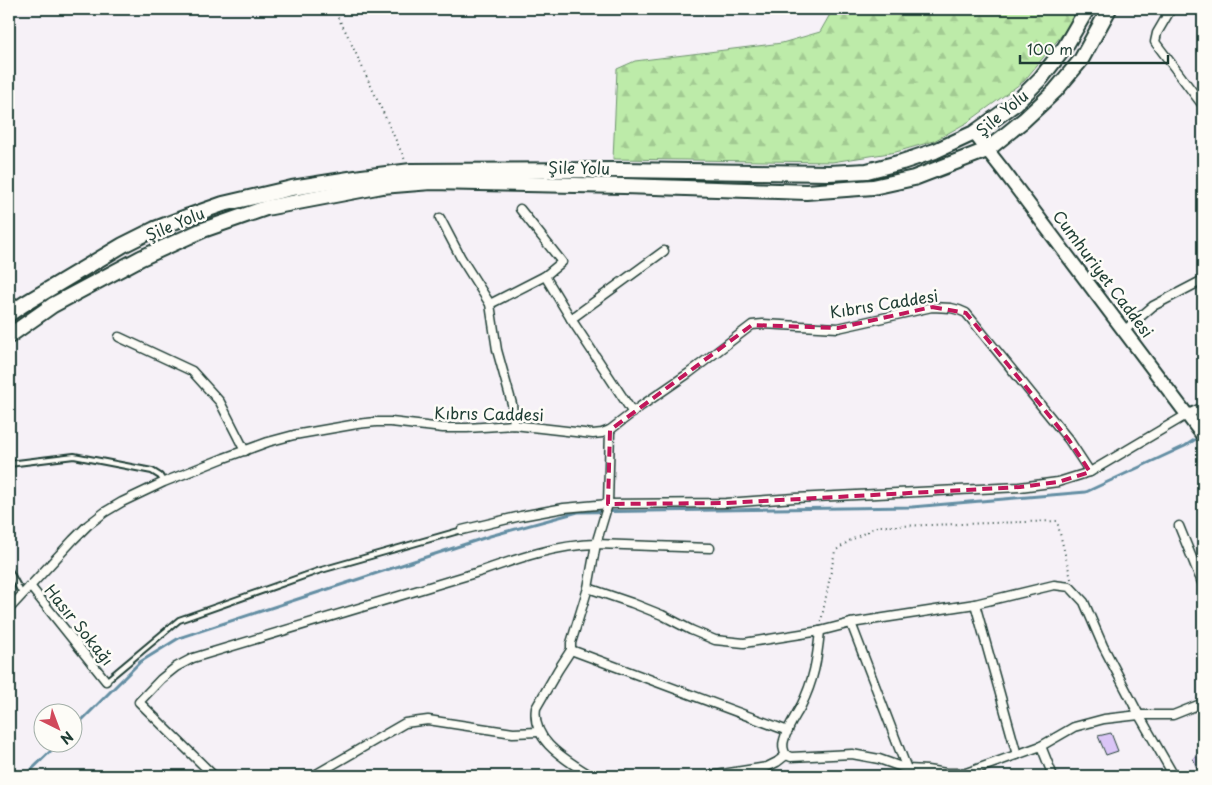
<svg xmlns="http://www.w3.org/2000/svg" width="1212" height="785" viewBox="0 0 1212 785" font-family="'Playpen Sans',sans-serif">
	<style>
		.forest { fill: url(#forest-firs); stroke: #6e946e }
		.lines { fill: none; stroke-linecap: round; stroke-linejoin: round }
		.stream { stroke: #638ea3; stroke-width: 3 }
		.building { fill: #dac5f6; stroke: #1f3d34 }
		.service-casing { stroke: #1f3d34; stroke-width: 8 }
		.minor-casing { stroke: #1f3d34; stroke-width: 11 }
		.primary-casing { stroke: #1f3d34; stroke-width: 16 }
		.trunk-casing { stroke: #1f3d34; stroke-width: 18 }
		.path { stroke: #1f3d34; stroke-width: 2; stroke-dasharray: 1 4; stroke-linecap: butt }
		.service { stroke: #fdfcf7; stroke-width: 4 }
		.minor { stroke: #fdfcf7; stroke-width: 8 }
		.primary { stroke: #fdfcf7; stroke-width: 12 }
		.trunk { stroke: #fdfcf7; stroke-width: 14 }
		.marked { fill: none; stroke: #c2185b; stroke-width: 4; stroke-dasharray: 10 6; stroke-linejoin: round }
		.labels { text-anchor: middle; stroke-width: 5; stroke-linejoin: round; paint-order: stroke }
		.street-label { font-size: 16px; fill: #1f3d34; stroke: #fdfcf7 }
	</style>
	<defs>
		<pattern id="forest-firs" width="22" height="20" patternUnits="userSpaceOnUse" patternTransform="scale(1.25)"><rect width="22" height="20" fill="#bdeba9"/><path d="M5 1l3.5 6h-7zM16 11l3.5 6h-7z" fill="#a2ca92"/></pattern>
	</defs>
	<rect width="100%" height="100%" fill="#f6f1f7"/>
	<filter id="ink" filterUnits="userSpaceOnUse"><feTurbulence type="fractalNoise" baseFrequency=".02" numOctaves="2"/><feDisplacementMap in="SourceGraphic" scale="10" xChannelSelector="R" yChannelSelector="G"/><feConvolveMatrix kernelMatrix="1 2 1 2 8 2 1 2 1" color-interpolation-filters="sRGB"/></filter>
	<g filter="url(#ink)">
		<polygon class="forest" points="833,9 1078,9 1070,25 1024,81 968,122 934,141 896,152 832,162 613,159 617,69 635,61 782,43 820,32"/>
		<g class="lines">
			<g class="stream">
				<polyline points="72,730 140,662 179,638 490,536 578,512 912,507 1086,492 1185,446 1199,437"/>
				<polyline points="25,776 60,742"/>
			</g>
		</g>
		<g class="building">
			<polygon points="1111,733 1118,751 1106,755 1098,736"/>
			<polygon points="1203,749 1203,776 1200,776 1193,758"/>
		</g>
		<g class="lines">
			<defs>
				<g id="service">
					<polyline points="9,464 74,456 152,471 160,476 164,482"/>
					<polyline points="9,570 22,594"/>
					<polyline points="106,681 179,620 318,571 462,530"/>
				</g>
				<g id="minor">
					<polyline points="1171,9 1157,33 1155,42 1201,103 1203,102"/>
					<polyline points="440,218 461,258 490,304 497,350 512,404 514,425"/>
					<polyline points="545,276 571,319 633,413"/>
					<polyline points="490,304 545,276 562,262 520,209"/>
					<polyline points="571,319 664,251"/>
					<polyline points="1125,330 1153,306 1203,280"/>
					<polyline points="119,337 192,371 220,402 245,451"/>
					<polyline points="1179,526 1203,585"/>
					<polyline points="462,530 521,516 564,508 608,504 726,503 795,498 1020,487 1058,482 1090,472 1188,414 1203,407"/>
					<polyline points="30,586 106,681"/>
					<polyline points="588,588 632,603 662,615 691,630 715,640 744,643 820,631 851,623 975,604 1054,585 1070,587 1084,602 1103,646 1139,715 1174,776"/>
					<polyline points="975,604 1017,755"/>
					<polyline points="9,609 73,540 88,525 105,512 122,502 164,482 224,458 268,442 294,435 357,424 376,422 391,422 443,428 467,428 514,425 593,434 602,433 610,430 641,406 689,373 752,325 763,324 838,328 932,307 951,308 959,310 966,313 971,319 1069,440 1090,472"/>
					<polyline points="851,623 907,769"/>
					<polyline points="571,650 788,731"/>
					<polyline points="1041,746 1053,776"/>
					<polyline points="786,755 791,757 852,754 879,759 907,769 927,770 946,773 966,773 1041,746 1074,727 1104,719 1139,715 1173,715 1203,703"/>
					<path d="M786,755c-3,-5 -4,-9 -2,-15 3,-12 11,-23 17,-34 13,-26 16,-46 19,-75"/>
					<path d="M214,776l-75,-74 22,-23 15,-12 17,-9 289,-87c37,-13 74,-26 114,-27l114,4"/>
					<polyline points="313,776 405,723 428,720 513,733 539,732"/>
					<path d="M591,776c-24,-16 -60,-34 -55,-68l22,-38 13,-20v-7l17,-55 8,-44 12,-40 2,-74"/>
					<polyline points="710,776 767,767 777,762 786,755"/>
				</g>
				<polyline id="primary" points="974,133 1003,170 1203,436"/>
				<g id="trunk">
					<polyline points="9,314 24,304 123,245 155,229 189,216 223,204 292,188 362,177 411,171 622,170 829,173 867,171 902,162 935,151 974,133 1016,103 1041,78 1065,47 1087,9"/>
					<polyline points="9,336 53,305 141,258 203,230 266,208 382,186 431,182 624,186 806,192 873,187 914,178 987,150 1024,120 1055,91 1081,60 1109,9"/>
				</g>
			</defs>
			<use href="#service" class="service-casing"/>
			<use href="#minor" class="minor-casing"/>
			<use href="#primary" class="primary-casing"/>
			<use href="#trunk" class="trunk-casing"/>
			<g class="path">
				<polyline points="333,9 346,32 405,160"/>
				<polyline points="821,622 835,551 849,541 878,526 896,526 1057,521 1071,579"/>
			</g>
			<use href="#service" class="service"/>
			<use href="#minor" class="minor"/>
			<use href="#primary" class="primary"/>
			<use href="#trunk" class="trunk"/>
		</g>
	</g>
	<path class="marked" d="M932,307l34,6 103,127 21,32 -32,10 -38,5 -294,16 -118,1 2,-74 142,-105 86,3z"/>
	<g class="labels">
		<g class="street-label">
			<text transform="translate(1002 113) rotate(-40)" y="6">Şile Yolu</text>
			<text transform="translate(579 168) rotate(1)" y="6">Şile Yolu</text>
			<text transform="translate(175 224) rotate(-23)" y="6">Şile Yolu</text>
			<text transform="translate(1103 274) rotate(53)" y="6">Cumhuriyet Caddesi</text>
			<text transform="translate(884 304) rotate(-9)" y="6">Kıbrıs Caddesi</text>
			<text transform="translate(489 414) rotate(1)" y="6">Kıbrıs Caddesi</text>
			<text transform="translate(79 625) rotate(51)" y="6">Hasır Sokağı</text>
		</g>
	</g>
	<rect width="1212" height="785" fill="none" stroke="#fdfcf7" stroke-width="30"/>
	<rect x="15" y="15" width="1182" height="755" fill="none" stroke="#1f3d34" stroke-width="2" filter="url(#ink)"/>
	<g transform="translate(58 728) rotate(138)"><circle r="24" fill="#fdfcf7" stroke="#a4b0a9"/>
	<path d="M0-4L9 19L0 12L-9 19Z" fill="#d1495b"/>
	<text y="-8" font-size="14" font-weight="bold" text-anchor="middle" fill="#1f3d34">N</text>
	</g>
	<path d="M1020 55v8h148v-8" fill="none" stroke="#1f3d34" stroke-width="2.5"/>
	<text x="1027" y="55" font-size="15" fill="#1f3d34" stroke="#fdfcf7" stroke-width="4" paint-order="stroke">100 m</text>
</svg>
